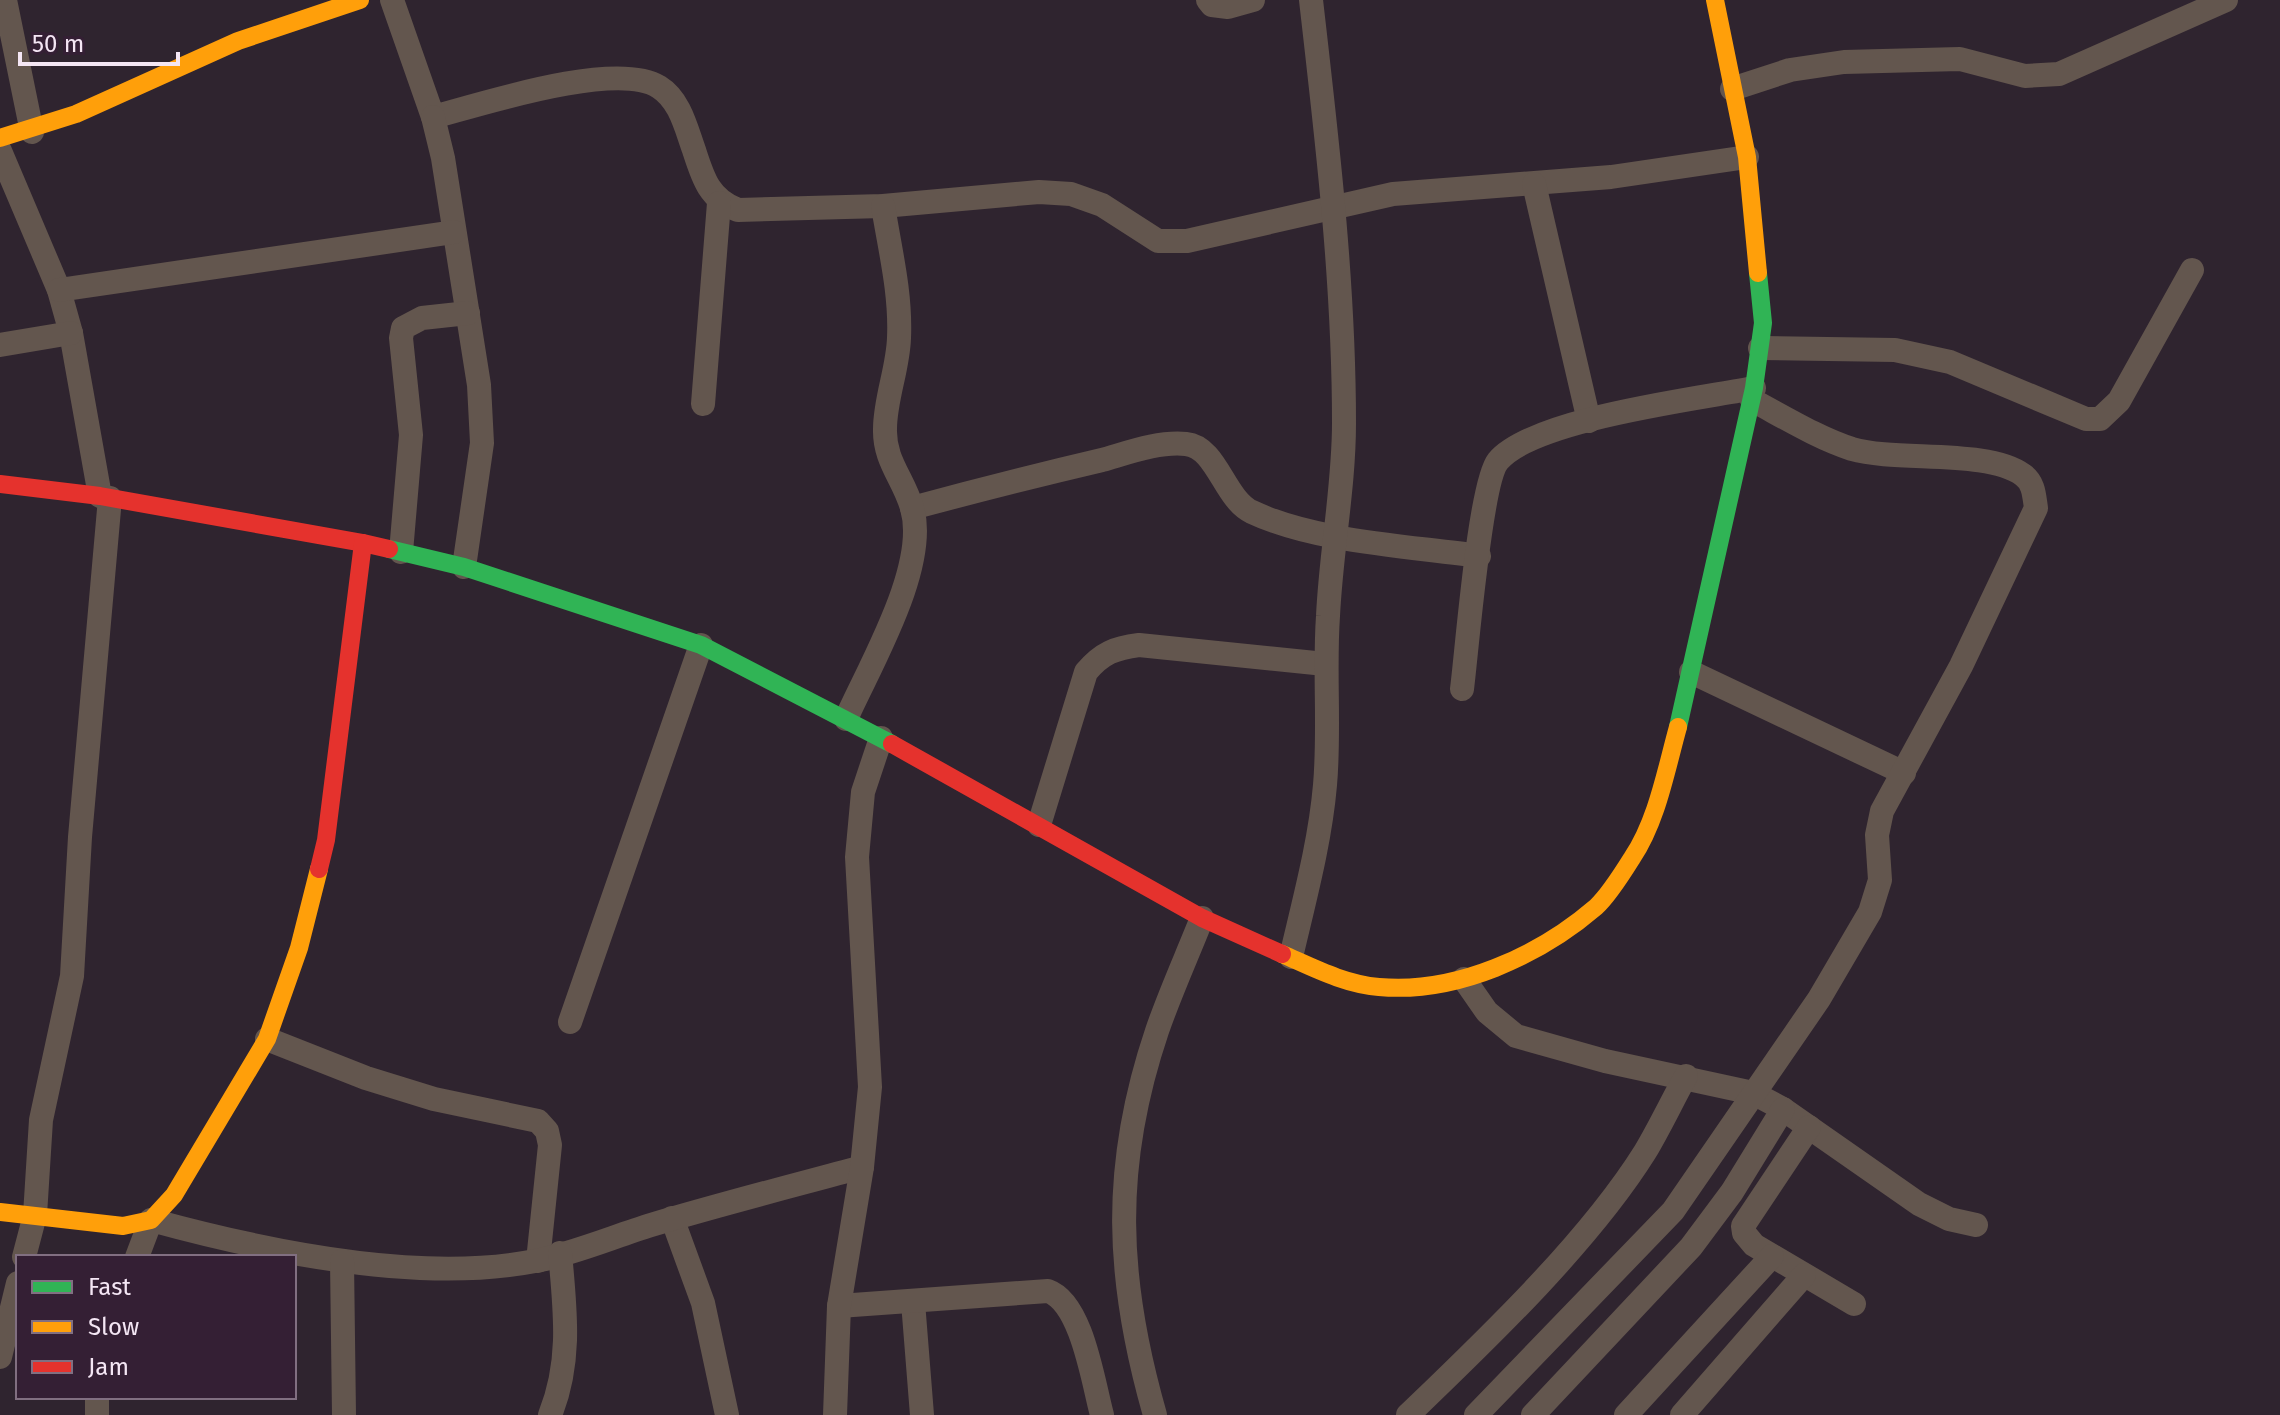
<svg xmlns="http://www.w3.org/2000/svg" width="2280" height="1415" viewBox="0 0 2280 1415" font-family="'Fira Sans',sans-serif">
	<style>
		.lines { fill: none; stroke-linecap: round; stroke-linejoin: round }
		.street { stroke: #63564e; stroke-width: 24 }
		.fast { stroke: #30b455; stroke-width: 18 }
		.slow { stroke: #ff9f0a; stroke-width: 18 }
		.jam { stroke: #e5322d; stroke-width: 18 }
	</style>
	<rect width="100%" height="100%" fill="#2f242f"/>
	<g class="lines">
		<g class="street">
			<polyline points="5,0 32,132"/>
			<path d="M392,0l41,117c49,-13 183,-57 226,-30 21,13 27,41 35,63 9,28 15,49 44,60l145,-4 156,-14 32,2 31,11 56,36h29l206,-47 218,-17 136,-20"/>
			<polyline points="1208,0 1212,5 1228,7 1253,0"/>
			<polyline points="1732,89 1790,70 1844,62 1960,59 2025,76 2059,74 2226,0"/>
			<polyline points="433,117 443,158 479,385 482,443 464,567"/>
			<polyline points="0,151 59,290 71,333 100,496"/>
			<polyline points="1534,184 1589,421"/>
			<polyline points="59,290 454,232"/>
			<polyline points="0,345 71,333"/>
			<polyline points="1760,348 1895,350 1950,362 2086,419 2100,419 2119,401 2192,270"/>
			<polyline points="703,404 719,203"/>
			<path d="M912,508c63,-17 126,-33 190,-48 25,-7 57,-19 84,-16 31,3 38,55 66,68 64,30 157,34 227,44"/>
			<polyline points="401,552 411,435 401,338 403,328 422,318 468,313"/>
			<polyline points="1691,672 1904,773"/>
			<path d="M1462,689c5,-39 18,-206 36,-228 35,-42 199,-62 256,-73"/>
			<path d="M846,719c24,-54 83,-153 66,-211 -8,-29 -28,-47 -27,-79 0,-30 13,-60 14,-91 2,-45 -9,-88 -16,-132"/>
			<path d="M1039,825l47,-153c16,-19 29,-24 53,-27l186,19"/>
			<path d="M1291,957c13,-56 29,-114 34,-172 5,-56 -1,-113 3,-169 3,-65 16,-128 16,-193 0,-142 -17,-283 -33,-423"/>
			<polyline points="1464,979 1487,1012 1516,1036 1605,1061 1753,1093 1783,1109 1919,1204 1949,1219 1976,1225"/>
			<polyline points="570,1022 701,645"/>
			<polyline points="267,1039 366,1078 434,1099 538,1121 547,1131 550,1145 538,1261"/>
			<polyline points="1809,1127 1743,1226 1744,1233 1754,1245 1854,1304"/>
			<polyline points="672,1218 703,1303 727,1415"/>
			<polyline points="24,1257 35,1215 41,1120 72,976 80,837 110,498"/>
			<path d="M137,1257l14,-37c113,31 267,64 384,41 35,-6 80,-25 116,-36 70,-21 141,-39 211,-58"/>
			<polyline points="342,1261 344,1415"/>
			<polyline points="913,1302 922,1415"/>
			<path d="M839,1306l209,-15c34,12 45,91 54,124"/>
			<polyline points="0,1357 18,1283"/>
			<polyline points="97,1415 97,1397"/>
			<path d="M550,1415c22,-54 15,-106 10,-162"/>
			<polyline points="835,1415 839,1306 862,1167 870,1087 857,857 863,792 881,738"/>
			<path d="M1155,1415c-39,-136 -44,-248 2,-384 13,-38 30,-75 45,-113"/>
			<path d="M1408,1415c78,-75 180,-172 237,-263 15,-25 27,-51 41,-76"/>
			<path d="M1476,1415l197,-204 146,-212 51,-87 10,-32 -3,-45 5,-24 79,-145 75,-158c-2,-13 -2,-25 -13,-33 -35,-26 -126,-13 -171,-26 -34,-11 -68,-32 -100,-49"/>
			<polyline points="1533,1415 1691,1247 1732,1192 1783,1109"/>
			<polyline points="1626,1415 1772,1256"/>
			<polyline points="1682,1415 1804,1275"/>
		</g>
		<g class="fast">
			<polyline points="389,549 464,567 701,645 892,744"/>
			<polyline points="1678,727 1754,388 1763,323 1758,273"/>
		</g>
		<g class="slow">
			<polyline points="1715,0 1747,157 1758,273"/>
			<polyline points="0,138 76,114 238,41 360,0"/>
			<path d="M1282,954c32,14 62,30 97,33 77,7 160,-31 217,-80 13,-12 26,-33 36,-49 25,-37 34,-88 46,-131"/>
			<polyline points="0,1212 123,1226 151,1220 174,1195 267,1039 299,948 319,869"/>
		</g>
		<g class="jam">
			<polyline points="0,484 100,496 363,543"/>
			<polyline points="892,744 1202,918 1282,954"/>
			<polyline points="319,869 326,840 363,543 389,549"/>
		</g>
	</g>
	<rect x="16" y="1255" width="280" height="144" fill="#341f34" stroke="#816f81" stroke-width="2"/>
	<rect x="32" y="1281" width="40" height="12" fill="#30b455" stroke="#816f81" stroke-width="2"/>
	<text x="88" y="1295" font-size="24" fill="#f4e6f4">Fast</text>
	<rect x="32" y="1321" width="40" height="12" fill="#ff9f0a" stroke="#816f81" stroke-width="2"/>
	<text x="88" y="1335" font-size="24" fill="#f4e6f4">Slow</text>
	<rect x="32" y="1361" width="40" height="12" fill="#e5322d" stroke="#816f81" stroke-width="2"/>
	<text x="88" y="1375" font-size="24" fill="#f4e6f4">Jam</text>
	<path d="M20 52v12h158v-12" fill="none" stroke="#f4e6f4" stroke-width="4"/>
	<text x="32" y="52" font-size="24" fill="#f4e6f4" stroke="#341f34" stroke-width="6" paint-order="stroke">50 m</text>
</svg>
